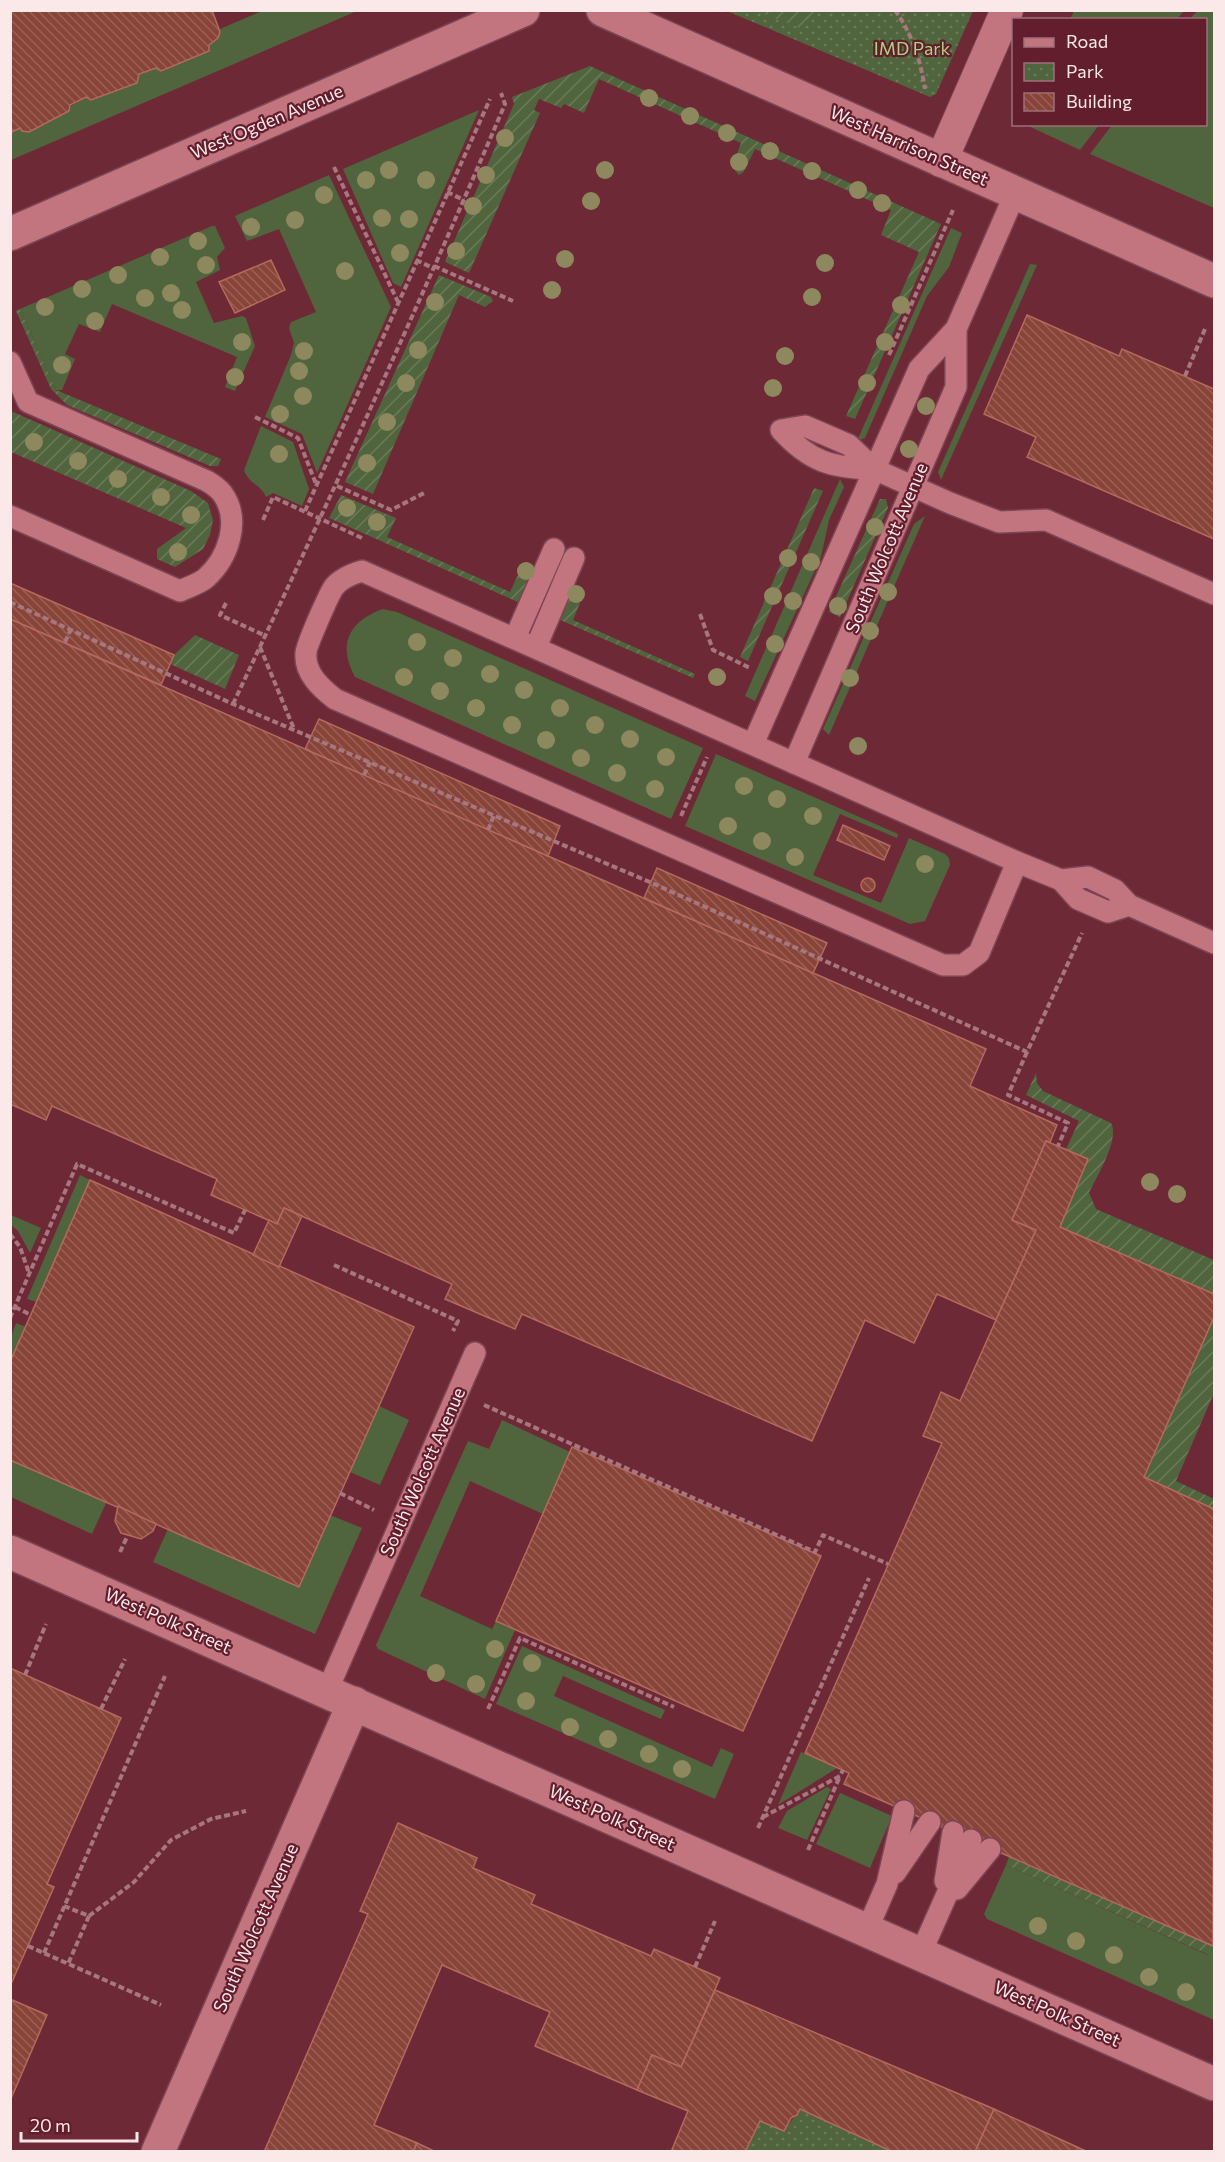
<svg xmlns="http://www.w3.org/2000/svg" width="1225" height="2162" viewBox="0 0 1225 2162" font-family="Commissioner,sans-serif">
	<style>
		.grass { fill: #50653d }
		.park { fill: url(#park-dots) }
		.garden { fill: url(#garden-furrows) }
		.building { fill: url(#building-back-hatch); stroke: #b56a5d; stroke-width: 1.5 }
		.lines { fill: none; stroke-linecap: round; stroke-linejoin: round }
		.service-casing { stroke: #7c4553; stroke-width: 24 }
		.pedestrian-casing { stroke: #7c4553; stroke-width: 34 }
		.minor-casing { stroke: #7c4553; stroke-width: 36 }
		.secondary-casing { stroke: #7c4553; stroke-width: 36 }
		.path { stroke: #a7777f; stroke-width: 4; stroke-dasharray: 6 3; stroke-linecap: butt }
		.service { stroke: #c2747f; stroke-width: 21 }
		.pedestrian { stroke: #c2747f; stroke-width: 32 }
		.minor { stroke: #c2747f; stroke-width: 33 }
		.secondary { stroke: #c2747f; stroke-width: 33 }
		.tree { fill: #8e885e }
		.labels { text-anchor: middle; stroke-width: 4.5; stroke-linejoin: round; paint-order: stroke }
		.park-label { font-size: 18px; fill: #a8d67e; stroke: #621e2c }
		.street-label { font-size: 18px; fill: #fbe9ea; stroke: #621e2c }
	</style>
	<defs>
		<pattern id="park-dots" width="8" height="8" patternUnits="userSpaceOnUse" patternTransform="scale(1.5)"><rect width="8" height="8" fill="#50653d"/><path d="M2 2h.1M6 6h.1" fill="none" stroke="#6a7b59" stroke-width="1.8" stroke-linecap="round"/></pattern>
		<pattern id="garden-furrows" width="10" height="10" patternUnits="userSpaceOnUse" patternTransform="scale(1.5)"><rect width="10" height="10" fill="#50653d"/><path d="M-1 1l2-2M0 10L10 0M9 11l2-2" fill="none" stroke="#6a7b59"/></pattern>
		<pattern id="building-back-hatch" width="6" height="6" patternUnits="userSpaceOnUse" patternTransform="scale(1.5)"><rect width="6" height="6" fill="#884438"/><path d="M-1 5l2 2M0 0l6 6M5-1l2 2" fill="none" stroke="#9a5f55"/></pattern>
	</defs>
	<rect width="100%" height="100%" fill="#6e2936"/>
	<g class="grass">
		<polygon points="262,11 357,11 11,160 11,133 20,128 22,131 29,132 86,97 92,100 137,83 139,74 156,68 162,71 209,51 209,45 218,38 220,29"/>
		<polygon points="1074,11 1074,10 1184,11 1177,19 1070,19"/>
		<polygon points="1197,11 1214,11 1214,208 1090,154 1112,125 1206,124 1206,20 1190,19"/>
		<polygon points="479,110 401,287 393,283 343,169"/>
		<polygon points="1024,124 1099,124 1099,125 1080,150"/>
		<polygon points="329,175 391,307 317,473 302,434 265,417 291,355 294,343 289,328 291,322 316,312 279,229 247,241 235,216"/>
		<polygon points="212,226 215,226 225,248 217,257 220,270 196,282 214,323 242,316 246,318 255,346 235,391 225,387 237,357 112,304 100,332 79,324 65,354 75,359 62,390 56,390 20,309"/>
		<polygon points="951,228 962,233 949,267 927,296 865,438 857,441"/>
		<polygon points="1030,264 1037,265 941,480 938,472"/>
		<path d="M261,426l32,16 16,47 -7,17 -29,-13 -7,4c-5,-12 -18,-14 -22,-27z"/>
		<polygon points="840,479 844,487 829,520 821,557 755,701 745,696"/>
		<polygon points="925,516 829,735 823,729 914,524"/>
		<path d="M383,609l14,3 306,136 -32,71 -316,-142c-18,-33 -6,-56 28,-68z"/>
		<polygon points="716,754 898,834 897,838 840,814 813,875 881,903 909,838 945,854 949,858 950,865 925,921 910,924 685,826"/>
		<polygon points="80,1175 90,1180 37,1302 27,1299"/>
		<polygon points="11,1215 41,1228 30,1253 18,1231 11,1225"/>
		<polygon points="16,1323 26,1327 11,1362 11,1337"/>
		<polygon points="379,1406 409,1420 380,1485 350,1472"/>
		<polygon points="502,1420 570,1452 543,1514 470,1481 420,1596 492,1629 496,1621 515,1630 485,1699 378,1649 376,1645 468,1441 489,1449"/>
		<polygon points="11,1460 107,1501 92,1534 11,1497"/>
		<polygon points="330,1515 362,1528 315,1634 153,1562 168,1529"/>
		<polygon points="522,1646 665,1710 661,1719 563,1676 554,1696 712,1767 721,1748 734,1754 715,1799 496,1704"/>
		<polygon points="801,1752 837,1768 778,1805"/>
		<polygon points="827,1787 831,1789 807,1840 778,1828 787,1811"/>
		<polygon points="840,1793 892,1816 870,1868 816,1844"/>
		<polygon points="1006,1865 1208,1955 1214,1942 1214,2020 987,1919 984,1914"/>
	</g>
	<g class="park">
		<polygon points="727,11 973,11 936,94 930,97"/>
		<path d="M800,2109l93,42 -148,1 15,-31 24,10c5,-9 12,-14 16,-22z"/>
	</g>
	<g class="garden">
		<polygon points="762,11 816,11 800,28 764,14"/>
		<polygon points="590,66 941,224 855,419 846,416 919,252 881,235 891,210 755,149 744,171 739,175 732,167 741,143 599,79 584,113 564,104 561,108 539,99 534,110 540,113 469,273 445,262 514,104 512,97"/>
		<polygon points="439,275 491,297 493,301 485,307 459,295 373,494 345,482"/>
		<polygon points="20,309 56,390 221,459 218,466 210,466 67,405 51,389 16,311"/>
		<polygon points="11,411 191,491 208,503 213,520 210,535 203,549 175,567 157,559 157,549 186,528 11,452"/>
		<polygon points="814,488 823,491 748,661 740,657"/>
		<polygon points="341,495 396,518 387,537 510,592 523,564 527,562 535,569 520,603 329,518"/>
		<polygon points="880,499 886,499 888,508 840,617 829,612"/>
		<polygon points="576,585 582,588 584,593 573,620 695,674 693,678 558,619 572,587"/>
		<polygon points="195,635 239,655 225,689 170,664 174,655"/>
		<path d="M1036,1073l1,10 6,8 68,32c9,16 -14,53 -22,70l7,16 118,51v34l-154,-67 28,-68 -22,-10 13,-28 -53,-26z"/>
		<polygon points="1214,1317 1214,1393 1176,1481 1214,1499 1214,1509 1144,1477"/>
		<polygon points="1009,1857 1213,1946 1209,1955 1006,1865"/>
	</g>
	<g class="building">
		<polygon points="10,10 212,10 220,32 218,38 209,45 209,51 161,71 156,68 139,74 137,83 91,100 86,97 70,105 69,111 29,132 22,131 20,128 10,133"/>
		<polygon points="271,260 285,290 235,313 219,282"/>
		<polygon points="1027,315 1119,356 1122,349 1214,389 1214,539 1027,457 1036,437 984,414"/>
		<polygon points="10,583 174,655 161,685 10,619"/>
		<polygon points="10,619 986,1049 970,1086 1057,1125 1050,1142 1046,1141 1012,1220 1036,1230 996,1320 937,1294 914,1343 865,1320 812,1441 522,1314 515,1329 445,1299 452,1284 284,1208 277,1224 211,1195 217,1179 52,1106 46,1120 10,1104"/>
		<polygon points="319,719 560,826 548,856 305,749"/>
		<polygon points="843,825 890,846 884,860 837,840"/>
		<polygon points="657,868 827,943 813,973 644,898"/>
		<circle cx="868" cy="885" r="7"/>
		<polygon points="1046,1141 1088,1159 1060,1227 1214,1294 1214,1317 1144,1477 1214,1509 1213,1946 844,1784 849,1773 805,1753 942,1443 923,1436 941,1392 960,1401 1036,1230 1012,1220"/>
		<polygon points="90,1180 414,1327 299,1587 10,1460 10,1362"/>
		<polygon points="284,1208 302,1216 279,1267 253,1255 269,1220 277,1224"/>
		<polygon points="572,1447 821,1556 743,1731 496,1621"/>
		<polygon points="118,1506 156,1524 153,1531 141,1539 121,1533 115,1521"/>
		<polygon points="10,1668 121,1718 47,1884 54,1887 11,1984"/>
		<polygon points="398,1823 477,1858 473,1868 535,1895 531,1904 651,1956 654,1949 720,1978 681,2067 652,2055 637,2090 535,2046 550,2012 442,1965 374,2125 417,2143 413,2152 264,2152 368,1914 360,1911"/>
		<polygon points="715,1990 994,2109 975,2152 893,2152 800,2109 797,2115 791,2118 784,2131 760,2121 745,2152 671,2152 688,2111 637,2090 652,2055 681,2067"/>
		<polygon points="10,1999 47,2015 10,2101"/>
		<polygon points="994,2109 1088,2152 975,2152"/>
		<polygon points="417,2143 436,2152 413,2152"/>
	</g>
	<g class="lines">
		<defs>
			<g id="service">
				<path d="M10,362l18,40 179,79c5,3 11,7 15,12 20,27 6,65 -16,85 -7,6 -18,9 -26,13l-170,-75"/>
				<path d="M874,469c-42,-1 -64,-7 -93,-39l24,-4 44,19 25,24 76,34 49,19 47,-2 168,74"/>
				<path d="M362,571l655,291 -38,91 -16,12h-20l-608,-266c-14,-11 -31,-26 -29,-46 0,-7 23,-59 28,-66 7,-9 18,-13 28,-16z"/>
				<polyline points="515,638 554,549"/>
				<polyline points="536,647 574,558"/>
				<polyline points="753,744 919,369 956,329 1015,194"/>
				<polyline points="794,763 956,387 956,329"/>
				<polyline points="1017,862 1061,880 1078,899 1108,912 1129,905"/>
				<polyline points="1061,880 1088,877 1115,890 1129,905 1214,943"/>
				<polyline points="327,1691 475,1353"/>
				<polyline points="895,1873 930,1822"/>
				<polyline points="945,1881 953,1832"/>
				<polyline points="957,1889 990,1849"/>
				<polyline points="867,1930 887,1884 904,1811"/>
				<polyline points="920,1955 971,1840"/>
			</g>
			<polyline id="pedestrian" points="941,161 1007,10"/>
			<g id="minor">
				<polyline points="10,1552 1214,2084"/>
				<polyline points="158,2152 354,1703"/>
			</g>
			<g id="secondary">
				<polyline points="603,10 1214,281"/>
				<polyline points="10,234 523,10"/>
			</g>
		</defs>
		<use href="#service" class="service-casing"/>
		<use href="#pedestrian" class="pedestrian-casing"/>
		<use href="#minor" class="minor-casing"/>
		<use href="#secondary" class="secondary-casing"/>
		<g class="path">
			<path d="M895,10c18,26 25,49 30,79"/>
			<polyline points="334,167 398,302"/>
			<polyline points="447,192 464,200"/>
			<polyline points="416,260 433,268"/>
			<polyline points="434,266 513,301"/>
			<polyline points="889,355 953,210"/>
			<polyline points="1185,376 1205,329"/>
			<polyline points="255,417 298,438 316,484"/>
			<polyline points="337,486 391,510 426,492"/>
			<polyline points="305,511 490,99"/>
			<polyline points="263,520 273,497 364,539"/>
			<polyline points="10,602 233,704 652,883 1027,1052 1082,933"/>
			<polyline points="226,603 220,615 266,636"/>
			<polyline points="700,614 713,650 750,668"/>
			<polyline points="65,642 71,629"/>
			<polyline points="260,647 294,729"/>
			<path d="M233,704c94,-199 186,-398 272,-600l-4,-11"/>
			<polyline points="364,775 370,762"/>
			<polyline points="681,816 707,757"/>
			<polyline points="488,830 494,815"/>
			<polyline points="1027,1052 1008,1095 1068,1123 1058,1146"/>
			<polyline points="10,1234 20,1247 29,1273"/>
			<polyline points="334,1265 458,1321 453,1331"/>
			<polyline points="15,1307 31,1315"/>
			<polyline points="10,1318 77,1164 234,1233 245,1210"/>
			<polyline points="484,1405 815,1552 823,1535 888,1564"/>
			<polyline points="340,1493 374,1510"/>
			<polyline points="120,1552 127,1537"/>
			<polyline points="25,1675 46,1624"/>
			<polyline points="101,1709 125,1659"/>
			<polyline points="488,1709 520,1638 674,1707"/>
			<polyline points="763,1817 840,1776 843,1770"/>
			<polyline points="758,1828 869,1578"/>
			<polyline points="808,1850 840,1776"/>
			<polyline points="64,1906 89,1916 68,1964"/>
			<polyline points="89,1916 134,1882 171,1840 211,1819 246,1811"/>
			<polyline points="28,1946 161,2005"/>
			<polyline points="44,1953 165,1676"/>
			<polyline points="695,1967 715,1921"/>
		</g>
		<use href="#service" class="service"/>
		<use href="#pedestrian" class="pedestrian"/>
		<use href="#minor" class="minor"/>
		<use href="#secondary" class="secondary"/>
	</g>
	<g class="tree">
		<circle cx="649" cy="98" r="9"/>
		<circle cx="690" cy="116" r="9"/>
		<circle cx="727" cy="133" r="9"/>
		<circle cx="505" cy="138" r="9"/>
		<circle cx="770" cy="151" r="9"/>
		<circle cx="739" cy="162" r="9"/>
		<circle cx="389" cy="170" r="9"/>
		<circle cx="605" cy="170" r="9"/>
		<circle cx="812" cy="171" r="9"/>
		<circle cx="486" cy="175" r="9"/>
		<circle cx="366" cy="180" r="9"/>
		<circle cx="426" cy="180" r="9"/>
		<circle cx="858" cy="190" r="9"/>
		<circle cx="324" cy="195" r="9"/>
		<circle cx="591" cy="201" r="9"/>
		<circle cx="882" cy="203" r="9"/>
		<circle cx="473" cy="206" r="9"/>
		<circle cx="382" cy="218" r="9"/>
		<circle cx="409" cy="219" r="9"/>
		<circle cx="295" cy="220" r="9"/>
		<circle cx="251" cy="227" r="9"/>
		<circle cx="198" cy="241" r="9"/>
		<circle cx="456" cy="251" r="9"/>
		<circle cx="400" cy="253" r="9"/>
		<circle cx="160" cy="257" r="9"/>
		<circle cx="565" cy="259" r="9"/>
		<circle cx="825" cy="263" r="9"/>
		<circle cx="206" cy="265" r="9"/>
		<circle cx="345" cy="271" r="9"/>
		<circle cx="118" cy="275" r="9"/>
		<circle cx="82" cy="289" r="9"/>
		<circle cx="552" cy="290" r="9"/>
		<circle cx="171" cy="293" r="9"/>
		<circle cx="812" cy="297" r="9"/>
		<circle cx="145" cy="298" r="9"/>
		<circle cx="435" cy="302" r="9"/>
		<circle cx="901" cy="305" r="9"/>
		<circle cx="45" cy="307" r="9"/>
		<circle cx="182" cy="310" r="9"/>
		<circle cx="95" cy="321" r="9"/>
		<circle cx="242" cy="342" r="9"/>
		<circle cx="885" cy="342" r="9"/>
		<circle cx="418" cy="350" r="9"/>
		<circle cx="304" cy="351" r="9"/>
		<circle cx="785" cy="356" r="9"/>
		<circle cx="62" cy="365" r="9"/>
		<circle cx="299" cy="371" r="9"/>
		<circle cx="235" cy="377" r="9"/>
		<circle cx="406" cy="383" r="9"/>
		<circle cx="867" cy="383" r="9"/>
		<circle cx="773" cy="388" r="9"/>
		<circle cx="303" cy="396" r="9"/>
		<circle cx="926" cy="406" r="9"/>
		<circle cx="280" cy="414" r="9"/>
		<circle cx="387" cy="422" r="9"/>
		<circle cx="34" cy="442" r="9"/>
		<circle cx="909" cy="449" r="9"/>
		<circle cx="279" cy="454" r="9"/>
		<circle cx="78" cy="461" r="9"/>
		<circle cx="367" cy="463" r="9"/>
		<circle cx="118" cy="479" r="9"/>
		<circle cx="161" cy="497" r="9"/>
		<circle cx="347" cy="508" r="9"/>
		<circle cx="191" cy="515" r="9"/>
		<circle cx="377" cy="522" r="9"/>
		<circle cx="875" cy="527" r="9"/>
		<circle cx="178" cy="552" r="9"/>
		<circle cx="788" cy="558" r="9"/>
		<circle cx="811" cy="562" r="9"/>
		<circle cx="526" cy="571" r="9"/>
		<circle cx="888" cy="592" r="9"/>
		<circle cx="576" cy="594" r="9"/>
		<circle cx="773" cy="596" r="9"/>
		<circle cx="793" cy="601" r="9"/>
		<circle cx="838" cy="606" r="9"/>
		<circle cx="870" cy="631" r="9"/>
		<circle cx="417" cy="642" r="9"/>
		<circle cx="775" cy="644" r="9"/>
		<circle cx="453" cy="658" r="9"/>
		<circle cx="490" cy="674" r="9"/>
		<circle cx="404" cy="677" r="9"/>
		<circle cx="717" cy="677" r="9"/>
		<circle cx="850" cy="678" r="9"/>
		<circle cx="524" cy="690" r="9"/>
		<circle cx="440" cy="691" r="9"/>
		<circle cx="476" cy="708" r="9"/>
		<circle cx="560" cy="708" r="9"/>
		<circle cx="512" cy="725" r="9"/>
		<circle cx="595" cy="725" r="9"/>
		<circle cx="630" cy="739" r="9"/>
		<circle cx="546" cy="740" r="9"/>
		<circle cx="858" cy="746" r="9"/>
		<circle cx="666" cy="757" r="9"/>
		<circle cx="581" cy="758" r="9"/>
		<circle cx="617" cy="773" r="9"/>
		<circle cx="744" cy="786" r="9"/>
		<circle cx="655" cy="789" r="9"/>
		<circle cx="777" cy="799" r="9"/>
		<circle cx="813" cy="816" r="9"/>
		<circle cx="728" cy="826" r="9"/>
		<circle cx="762" cy="841" r="9"/>
		<circle cx="795" cy="857" r="9"/>
		<circle cx="925" cy="864" r="9"/>
		<circle cx="1150" cy="1182" r="9"/>
		<circle cx="1177" cy="1194" r="9"/>
		<circle cx="495" cy="1649" r="9"/>
		<circle cx="532" cy="1663" r="9"/>
		<circle cx="436" cy="1673" r="9"/>
		<circle cx="476" cy="1684" r="9"/>
		<circle cx="526" cy="1701" r="9"/>
		<circle cx="570" cy="1727" r="9"/>
		<circle cx="608" cy="1739" r="9"/>
		<circle cx="649" cy="1754" r="9"/>
		<circle cx="682" cy="1769" r="9"/>
		<circle cx="1038" cy="1926" r="9"/>
		<circle cx="1076" cy="1941" r="9"/>
		<circle cx="1114" cy="1955" r="9"/>
		<circle cx="1149" cy="1977" r="9"/>
		<circle cx="1186" cy="1992" r="9"/>
	</g>
	<g class="labels">
		<g class="park-label">
			<text x="912" y="55">IMD Park</text>
		</g>
		<g class="street-label">
			<text transform="translate(267 122) rotate(-23)" y="6">West Ogden Avenue</text>
			<text transform="translate(909 146) rotate(24)" y="6">West Harrison Street</text>
			<text transform="translate(887 548) rotate(-67)" y="6">South Wolcott Avenue</text>
			<text transform="translate(423 1472) rotate(-66)" y="6">South Wolcott Avenue</text>
			<text transform="translate(168 1621) rotate(24)" y="6">West Polk Street</text>
			<text transform="translate(612 1818) rotate(24)" y="6">West Polk Street</text>
			<text transform="translate(256 1928) rotate(-66)" y="6">South Wolcott Avenue</text>
			<text transform="translate(1057 2014) rotate(24)" y="6">West Polk Street</text>
		</g>
	</g>
	<rect width="1225" height="2162" fill="none" stroke="#fbe9ea" stroke-width="24"/>
	<rect x="1012" y="18" width="195" height="108" fill="#621e2c" stroke="#9f6f78" stroke-width="1.5"/>
	<rect x="1024" y="38" width="30" height="9" fill="#c2747f" stroke="#9f6f78" stroke-width="1.5"/>
	<text x="1066" y="48" font-size="18" fill="#fbe9ea">Road</text>
	<rect x="1024" y="63" width="30" height="18" fill="url(#park-dots)" stroke="#9f6f78" stroke-width="1.5"/>
	<text x="1066" y="78" font-size="18" fill="#fbe9ea">Park</text>
	<rect x="1024" y="93" width="30" height="18" fill="url(#building-back-hatch)" stroke="#9f6f78" stroke-width="1.5"/>
	<text x="1066" y="108" font-size="18" fill="#fbe9ea">Building</text>
	<path d="M21 2132v9h116v-9" fill="none" stroke="#fbe9ea" stroke-width="3"/>
	<text x="30" y="2132" font-size="18" fill="#fbe9ea" stroke="#621e2c" stroke-width="4.5" paint-order="stroke">20 m</text>
</svg>
